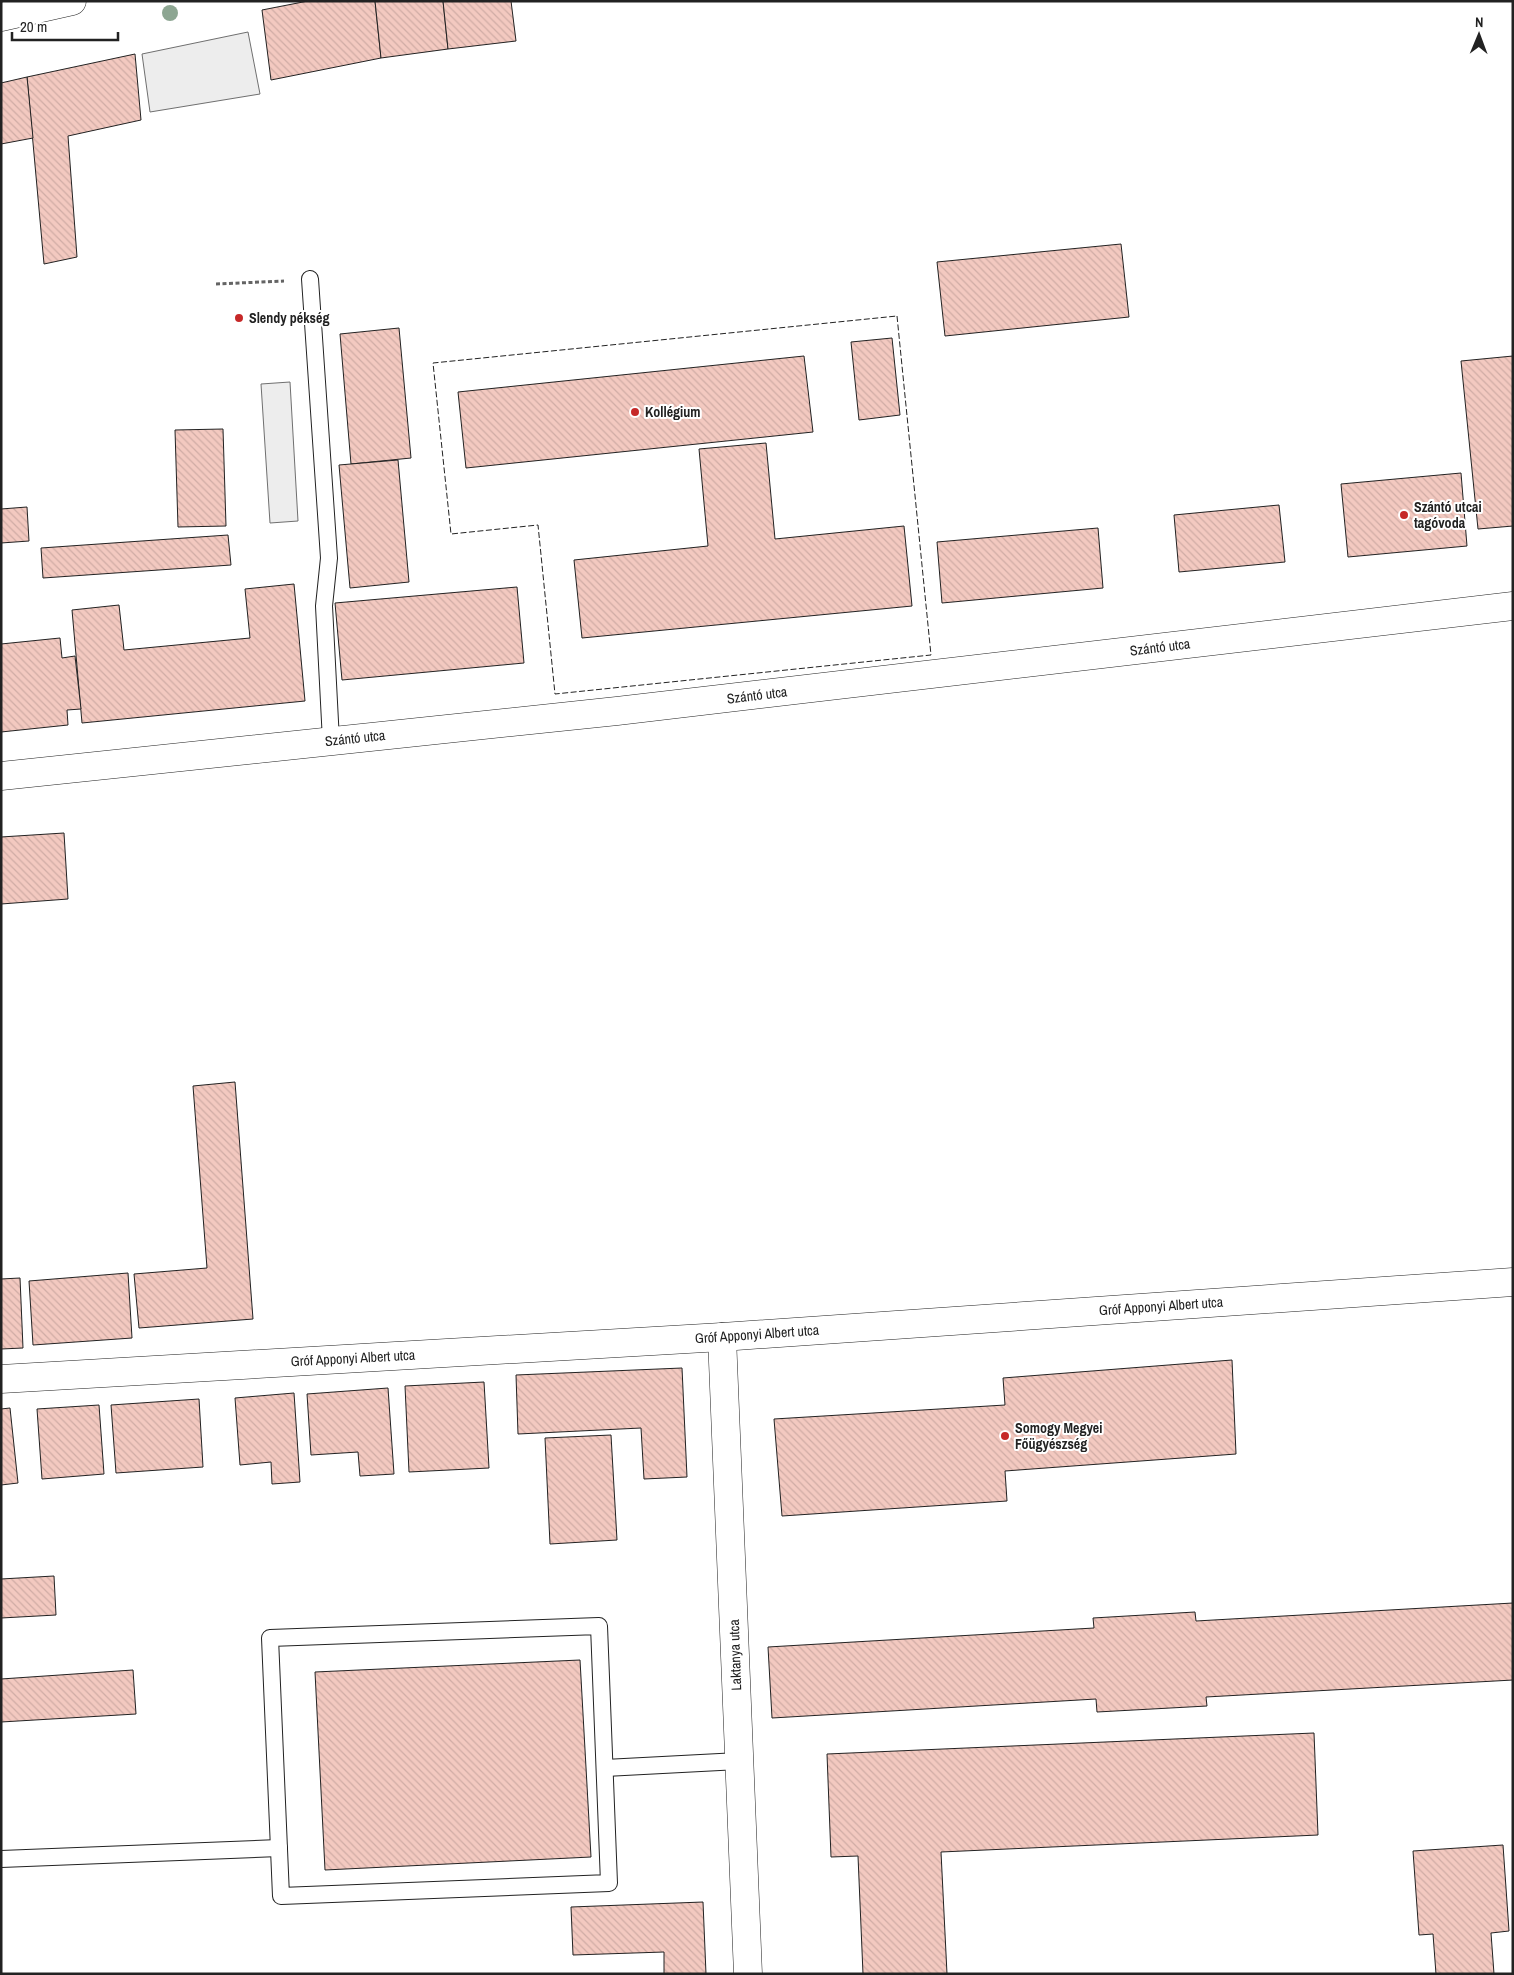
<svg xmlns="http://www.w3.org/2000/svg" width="1514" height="1975" viewBox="0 0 1514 1975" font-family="'Archivo Narrow',sans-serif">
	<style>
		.parking { fill: #ededed; stroke: #6f6f6f }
		.building { fill: url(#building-back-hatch); stroke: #222 }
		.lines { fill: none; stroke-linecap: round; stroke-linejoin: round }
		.service-casing { stroke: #222; stroke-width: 18 }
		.minor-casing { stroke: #222; stroke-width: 29 }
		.path { stroke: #646464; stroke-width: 3; stroke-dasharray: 4 2.5; stroke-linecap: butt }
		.service { stroke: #fff; stroke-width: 16 }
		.minor { stroke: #fff; stroke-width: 28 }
		.fence { stroke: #222; stroke-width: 1; stroke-dasharray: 6 2.5; stroke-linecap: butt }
		.tree { fill: #8da692 }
		.poi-dot { fill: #c62828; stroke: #fff; stroke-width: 2 }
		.labels { text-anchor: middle; stroke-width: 4; stroke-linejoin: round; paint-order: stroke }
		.poi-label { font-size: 14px; font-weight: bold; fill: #222; stroke: #fff; text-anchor: start }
		.street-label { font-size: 14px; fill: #222; stroke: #fff }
	</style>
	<defs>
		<pattern id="building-back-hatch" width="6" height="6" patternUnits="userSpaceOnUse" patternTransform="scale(1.25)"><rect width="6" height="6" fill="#f3c9c0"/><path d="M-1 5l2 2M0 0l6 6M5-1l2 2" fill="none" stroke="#d0aca5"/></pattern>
	</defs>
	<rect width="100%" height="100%" fill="#fff"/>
	<g class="parking">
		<polygon points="248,32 260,94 150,112 142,54"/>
		<polygon points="290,382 298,521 270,523 261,384"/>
	</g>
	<g class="building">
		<polygon points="308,1 375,1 381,58 271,80 262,10"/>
		<polygon points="375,1 443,1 448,49 381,58"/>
		<polygon points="443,1 511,1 516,41 448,49"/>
		<polygon points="135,54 141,120 68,136 77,257 44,264 27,77"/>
		<polygon points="27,77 33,138 1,144 1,83"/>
		<polygon points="1121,244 1129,317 945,336 937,262"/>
		<polygon points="399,328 411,458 351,464 340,334"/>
		<polygon points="892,338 900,415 859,420 851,342"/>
		<polygon points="804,356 813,432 466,468 458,392"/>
		<polygon points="1513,356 1513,526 1478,529 1461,361"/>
		<polygon points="223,429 226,526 178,527 175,430"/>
		<polygon points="766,443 775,539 904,526 912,606 582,638 574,560 708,546 699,449"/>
		<polygon points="398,460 409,582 350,588 339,465"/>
		<polygon points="1461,473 1467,546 1348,557 1341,484"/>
		<polygon points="1279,505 1285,562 1179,572 1174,515"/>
		<polygon points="27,507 29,541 1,543 1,509"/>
		<polygon points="1098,528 1103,588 942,603 937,542"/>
		<polygon points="228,535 231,565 43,578 41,548"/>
		<polygon points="294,584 305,701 82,723 72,610 119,605 124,650 250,638 245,589"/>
		<polygon points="517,587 524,663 342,680 335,603"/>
		<polygon points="60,638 62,658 75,656 81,709 67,710 68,725 1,732 1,644"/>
		<polygon points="64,833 68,899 1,904 1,837"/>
		<polygon points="235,1082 253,1319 139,1328 134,1274 207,1268 193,1086"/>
		<polygon points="128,1273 132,1338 33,1345 29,1281"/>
		<polygon points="20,1278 23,1348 1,1349 1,1279"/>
		<polygon points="1232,1360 1236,1454 1005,1471 1007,1501 782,1516 774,1419 1005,1405 1003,1378"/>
		<polygon points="682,1368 687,1477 644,1479 641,1428 518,1434 516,1375"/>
		<polygon points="484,1382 489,1468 409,1472 405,1386"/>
		<polygon points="388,1388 394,1474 360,1476 358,1452 311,1455 307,1394"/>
		<polygon points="294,1393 300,1482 272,1484 271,1462 240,1465 235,1398"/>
		<polygon points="199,1399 203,1467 116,1473 111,1405"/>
		<polygon points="99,1405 104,1474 42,1479 37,1409"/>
		<polygon points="10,1408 18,1483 1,1485 1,1409"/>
		<polygon points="611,1435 617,1540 550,1544 545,1438"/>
		<polygon points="54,1576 56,1615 1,1618 1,1579"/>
		<polygon points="1513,1603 1513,1680 1206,1697 1207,1706 1097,1712 1096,1699 772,1718 768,1647 1094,1628 1093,1618 1195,1612 1196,1621"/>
		<polygon points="580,1660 591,1857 325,1870 315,1672"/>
		<polygon points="133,1670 136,1714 1,1722 1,1743 1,1679"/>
		<polygon points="1314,1733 1318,1835 941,1852 947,1974 863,1974 858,1856 831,1857 827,1754"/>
		<polygon points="1503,1845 1509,1931 1491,1933 1494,1974 1436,1974 1433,1934 1419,1935 1413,1851"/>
		<polygon points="703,1902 706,1974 664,1974 664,1952 573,1955 571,1907"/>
	</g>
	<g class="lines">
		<defs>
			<g id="service">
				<polyline points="310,279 329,558 324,606 331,741"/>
				<polygon points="599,1626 609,1883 281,1896 270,1638"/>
				<polyline points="605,1768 739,1761"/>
				<polyline points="1,1859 279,1848"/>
			</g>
			<g id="minor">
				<polyline points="1,17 72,1"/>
				<polyline points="1,776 617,711 1513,606"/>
				<polyline points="722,1337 748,1974"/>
				<polyline points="1,1379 722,1337 1513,1282"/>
			</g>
		</defs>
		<use href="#service" class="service-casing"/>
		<use href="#minor" class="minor-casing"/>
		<polyline class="path" points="216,284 284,281"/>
		<use href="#service" class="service"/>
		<use href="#minor" class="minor"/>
		<polygon class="fence" points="897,316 931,655 555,694 538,525 451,534 433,363"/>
	</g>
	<circle class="tree" cx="170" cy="13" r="8"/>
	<g class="poi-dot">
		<circle cx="239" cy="318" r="5"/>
		<circle cx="635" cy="412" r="5"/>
		<circle cx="1404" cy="515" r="5"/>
		<circle cx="1005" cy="1436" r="5"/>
	</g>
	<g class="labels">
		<g class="poi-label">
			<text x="249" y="323">Slendy pékség</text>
			<text x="645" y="417">Kollégium</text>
			<text x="1414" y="512">Szántó utcai<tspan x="1414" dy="16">tagóvoda</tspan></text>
			<text x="1015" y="1433">Somogy Megyei<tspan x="1015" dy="16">Főügyészség</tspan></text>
		</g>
		<g class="street-label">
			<text transform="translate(1160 647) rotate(-7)" y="5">Szántó utca</text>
			<text transform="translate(757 695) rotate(-7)" y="5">Szántó utca</text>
			<text transform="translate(355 738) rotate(-6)" y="5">Szántó utca</text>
			<text transform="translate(1161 1306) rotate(-4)" y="5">Gróf Apponyi Albert utca</text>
			<text transform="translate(757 1334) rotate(-4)" y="5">Gróf Apponyi Albert utca</text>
			<text transform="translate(353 1358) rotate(-3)" y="5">Gróf Apponyi Albert utca</text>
			<text transform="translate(735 1655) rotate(-92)" y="5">Laktanya utca</text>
		</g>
	</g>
	<rect width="1514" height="1975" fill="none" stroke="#222222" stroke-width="5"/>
	<g transform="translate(1479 35) rotate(1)" stroke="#ffffff" stroke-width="4" paint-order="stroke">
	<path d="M0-4L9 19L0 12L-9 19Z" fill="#222222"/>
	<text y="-8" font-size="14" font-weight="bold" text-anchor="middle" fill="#222222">N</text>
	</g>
	<path d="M12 32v8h106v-8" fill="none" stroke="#222222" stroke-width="2.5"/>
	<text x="20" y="32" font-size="15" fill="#222222" stroke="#ffffff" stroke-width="4" paint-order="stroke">20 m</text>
</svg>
